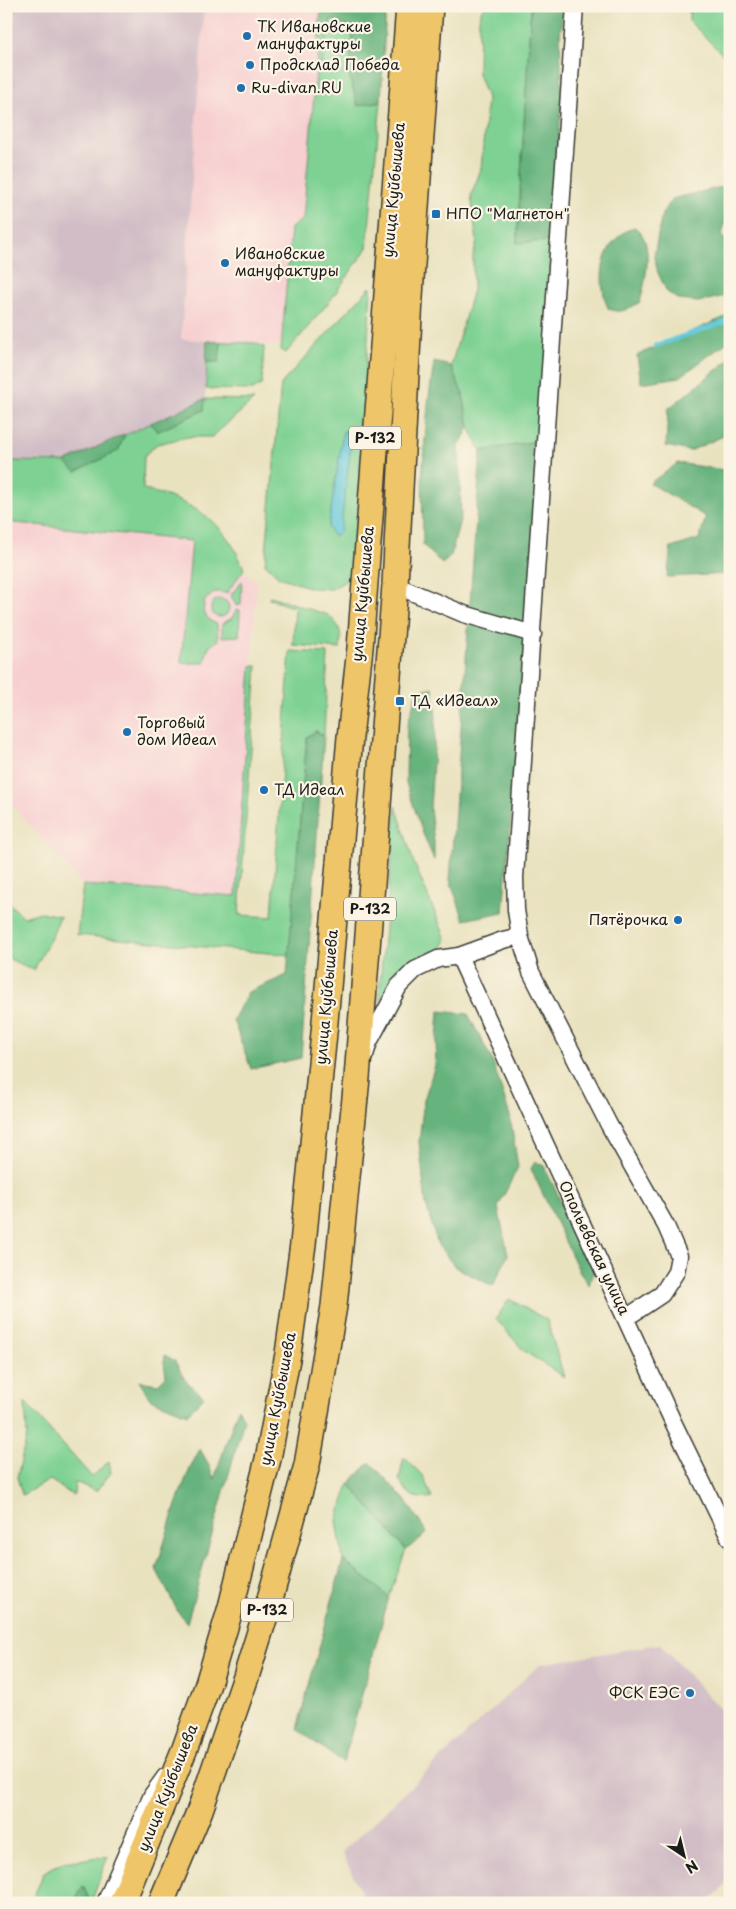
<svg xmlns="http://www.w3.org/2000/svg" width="736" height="1909" viewBox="0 0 736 1909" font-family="'Playpen Sans',sans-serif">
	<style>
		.built { fill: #f7cfd1 }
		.industrial { fill: #d2bdc6 }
		.green { fill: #7ed193; stroke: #4d7658 }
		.forest { fill: #66b37d; stroke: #41684c }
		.water { fill: #5fc8da; stroke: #3e727b }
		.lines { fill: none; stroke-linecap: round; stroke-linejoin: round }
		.stream { stroke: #5fc8da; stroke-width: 4.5 }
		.minor-casing { stroke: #3b3a34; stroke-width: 19 }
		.highway-casing { stroke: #3b3a34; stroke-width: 28 }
		.minor { stroke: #fff; stroke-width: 16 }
		.highway { stroke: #eec569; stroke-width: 25 }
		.poi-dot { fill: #1f6fb2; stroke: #fcf5e5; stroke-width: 2 }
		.labels { text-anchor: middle; stroke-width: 4.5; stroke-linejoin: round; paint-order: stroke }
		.shield { fill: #fcf5e5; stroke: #5f5d58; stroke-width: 1 }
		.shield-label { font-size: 14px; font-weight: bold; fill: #1c1c1c }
		.poi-label { font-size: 15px; fill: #1c1c1c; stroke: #fcf5e5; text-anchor: start }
		.street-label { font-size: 15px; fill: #1c1c1c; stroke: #fcf5e5 }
	</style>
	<rect width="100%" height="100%" fill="#fcf5e5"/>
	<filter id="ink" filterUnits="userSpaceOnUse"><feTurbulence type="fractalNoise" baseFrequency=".02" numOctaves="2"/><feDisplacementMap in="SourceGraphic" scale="10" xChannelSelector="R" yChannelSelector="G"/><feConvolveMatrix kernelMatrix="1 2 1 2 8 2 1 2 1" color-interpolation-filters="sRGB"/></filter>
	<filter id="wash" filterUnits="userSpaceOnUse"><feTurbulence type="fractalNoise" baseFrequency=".0096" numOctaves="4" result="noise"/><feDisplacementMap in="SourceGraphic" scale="20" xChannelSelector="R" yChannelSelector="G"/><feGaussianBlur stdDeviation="1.12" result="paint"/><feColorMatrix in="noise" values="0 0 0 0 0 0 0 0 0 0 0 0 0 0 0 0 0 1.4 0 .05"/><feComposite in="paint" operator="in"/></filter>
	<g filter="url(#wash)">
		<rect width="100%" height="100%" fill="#e9e2bf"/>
		<g class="built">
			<polygon points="204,6 321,6 303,220 291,228 282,345 181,339"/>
			<polygon points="6,522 192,541 257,581 236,896 83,885 6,798"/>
		</g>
		<g class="industrial">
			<polygon points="6,6 204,6 181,339 207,341 205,399 65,462 6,461"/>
			<polygon points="660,1644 730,1720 730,1881 706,1903 368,1903 363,1897 342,1852 540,1664"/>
		</g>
		<g class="green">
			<polygon points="483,6 531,6 517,242 552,241 543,440 481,451 469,427 463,395 451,366 473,290 473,256 477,242 471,196 481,169 487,98 478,74 479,19"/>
			<polygon points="690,6 720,6 723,8 730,31 730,62 689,21"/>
			<polygon points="331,19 354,28 349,75 358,106 381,101 367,248 330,301 286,353 281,350 291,228 303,219 316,72 322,64"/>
			<polygon points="369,288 371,288 354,572 347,580 332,589 311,588 279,577 265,564 281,384"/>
			<polygon points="207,341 255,343 264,347 262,384 253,390 206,389"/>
			<path d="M205,399l49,1 -42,37h-24l-31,7 -13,12 -1,33c49,13 82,30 101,80l-17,24 -12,-1 -10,8 -2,11 7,10 7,3 1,16 -10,8 -4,15h-23l11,-122 -186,-19v-61l59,1z"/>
			<polygon points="242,581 241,605 236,606 231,595"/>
			<path d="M270,596l58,19c13,12 14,17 12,34l-47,-4 2,-37 -26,-9z"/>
			<circle cx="220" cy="608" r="9"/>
			<polygon points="236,610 240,610 239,636 222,637 222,624 232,618"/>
			<polygon points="290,651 328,653 324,736 316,731 307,737 289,955 77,935 83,885 236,896 251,666 257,666 239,915 272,917"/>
			<path d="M396,806l18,57 32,76 -5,11c-32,5 -50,26 -63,56z"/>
			<polygon points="6,901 24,917 40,912 60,916 53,934 34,970 11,960 6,952"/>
			<polygon points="509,1299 547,1320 564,1377 524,1351 496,1319"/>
			<polygon points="25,1402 92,1477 109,1461 111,1473 96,1491 75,1482 74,1496 50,1480 22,1495 17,1477 27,1436"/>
			<path d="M404,1457l19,19 9,22c-21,1 -22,-2 -33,-18z"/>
			<polygon points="349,1484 406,1550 389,1597 343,1560 337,1520"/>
			<polygon points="108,1856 91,1903 83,1887 74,1903 31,1903 44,1872 63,1862"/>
		</g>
		<g class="forest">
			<polygon points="321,6 386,6 381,101 358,106 349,75 354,28 331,19 322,64 316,72"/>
			<polygon points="531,6 563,6 560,37 562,91 552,241 517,243"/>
			<polygon points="730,185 730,208 725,211 726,219 722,235 728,245 730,245 730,295 698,302 680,300 667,292 658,273 654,256 662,214 672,199"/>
			<path d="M634,227c22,12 11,56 6,75 -12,7 -20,13 -32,6 -12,-30 -7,-67 26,-81z"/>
			<polygon points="730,315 730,340 680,377 641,383 637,355"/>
			<polygon points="207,341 221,342 219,362 206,362"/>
			<polygon points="730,359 730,433 690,451 666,446 668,409"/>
			<polygon points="434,362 451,366 463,395 469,427 459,446 461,515 451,556 442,564 423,545 422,476 428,404"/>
			<polygon points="205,399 204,410 157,432 151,423"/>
			<polygon points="125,434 118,451 76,472 65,462"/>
			<polygon points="543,440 503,912 464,920 450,880 481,451"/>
			<polygon points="678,463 730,471 730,574 667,577 671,548 699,539 706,517 650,483"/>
			<polygon points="433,687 436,717 430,809 434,842 434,860 422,831 406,783 407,727 417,691"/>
			<polygon points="316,731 324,736 301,1058 251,1069 233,1020 248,992 287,975 307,737"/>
			<polygon points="439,1011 468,1014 492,1060 510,1116 518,1167 498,1207 508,1255 493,1286 455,1267 438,1245 426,1205 419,1142 424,1100 435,1065"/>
			<polygon points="535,1161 544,1166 594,1271 589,1285 580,1273 531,1169"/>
			<polygon points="165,1355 175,1361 185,1380 204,1397 187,1414 150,1399 139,1381 158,1384 166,1376 164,1362"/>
			<path d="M238,1408l6,12 -57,203 -9,-11 -22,-43c13,-40 23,-83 44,-120l9,16 5,14z"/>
			<polygon points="370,1462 406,1501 427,1533 406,1550 349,1484"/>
			<polygon points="343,1560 389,1597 343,1763 297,1729"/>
			<polygon points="83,1886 91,1903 74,1903"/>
		</g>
		<polygon class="water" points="348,431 352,438 340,532 334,536 328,528 343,432"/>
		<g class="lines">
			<polyline class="stream" points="655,346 730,320"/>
		</g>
	</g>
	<g filter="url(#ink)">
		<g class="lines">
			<defs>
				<g id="minor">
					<polyline points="575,6 515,877 516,910 520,936 531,972 609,1125 666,1226 679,1256 676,1272 662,1294 626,1318"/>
					<polyline points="395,585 464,614 533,634"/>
					<polyline points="459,956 674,1424 730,1539"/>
					<polyline points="365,1055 369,1042 399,986 415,970 438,959 459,956 503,940 520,936"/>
					<polyline points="105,1903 152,1795 165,1777"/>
				</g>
				<g id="highway">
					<polyline points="122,1903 185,1748 208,1684 231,1607 268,1459 288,1354 303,1244 324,1033 350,737 360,648 409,6"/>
					<polyline points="161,1903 200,1810 246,1677 268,1606 307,1465 334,1306 357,1078 395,585 411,279 430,6"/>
				</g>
			</defs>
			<use href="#minor" class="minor-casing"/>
			<use href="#highway" class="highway-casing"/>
			<use href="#minor" class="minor"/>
			<use href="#highway" class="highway"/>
		</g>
	</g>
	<g class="poi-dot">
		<circle cx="247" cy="36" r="5"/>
		<circle cx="250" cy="65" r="5"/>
		<circle cx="241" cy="88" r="5"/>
		<rect x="431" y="209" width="10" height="10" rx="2.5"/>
		<circle cx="225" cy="263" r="5"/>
		<rect x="395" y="696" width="10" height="10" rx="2.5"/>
		<circle cx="127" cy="732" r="5"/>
		<circle cx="264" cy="790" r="5"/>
		<circle cx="678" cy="920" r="5"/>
		<circle cx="690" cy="1693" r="5"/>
	</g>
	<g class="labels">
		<g class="shield">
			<rect x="349" y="426.5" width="52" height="23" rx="4"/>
			<rect x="344" y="897.5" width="52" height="23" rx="4"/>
			<rect x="241" y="1598.5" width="52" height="23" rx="4"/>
		</g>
		<g class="shield-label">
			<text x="375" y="443">Р-132</text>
			<text x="370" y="914">Р-132</text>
			<text x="267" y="1615">Р-132</text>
		</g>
		<g class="poi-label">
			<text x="257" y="32">ТК Ивановские<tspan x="257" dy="17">мануфактуры</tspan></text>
			<text x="260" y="70">Продсклад Победа</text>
			<text x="251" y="93">Ru-divan.RU</text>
			<text x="446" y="219">НПО "Магнетон"</text>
			<text x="235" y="259">Ивановские<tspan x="235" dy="17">мануфактуры</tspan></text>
			<text x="410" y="706">ТД «Идеал»</text>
			<text x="137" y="728">Торговый<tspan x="137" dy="17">дом Идеал</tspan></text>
			<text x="274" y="795">ТД Идеал</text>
			<text x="668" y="925" text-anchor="end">Пятёрочка</text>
			<text x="680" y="1698" text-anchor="end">ФСК ЕЭС</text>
		</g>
		<g class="street-label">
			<text transform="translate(394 190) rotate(-85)" y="5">улица Куйбышева</text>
			<text transform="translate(363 594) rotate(-85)" y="5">улица Куйбышева</text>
			<text transform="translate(327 997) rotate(-85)" y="5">улица Куйбышева</text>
			<text transform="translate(594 1248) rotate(65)" y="5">Опольевская улица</text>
			<text transform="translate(278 1399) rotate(-79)" y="5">улица Куйбышева</text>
			<text transform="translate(168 1788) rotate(-68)" y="5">улица Куйбышева</text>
		</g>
	</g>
	<rect width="736" height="1909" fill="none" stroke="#fcf5e5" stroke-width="25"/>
	<g transform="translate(684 1856) rotate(145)" stroke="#fcf5e5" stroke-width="4" paint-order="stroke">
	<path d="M0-4L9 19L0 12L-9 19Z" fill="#1c1c1c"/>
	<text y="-8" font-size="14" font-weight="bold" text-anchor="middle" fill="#1c1c1c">N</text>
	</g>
</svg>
